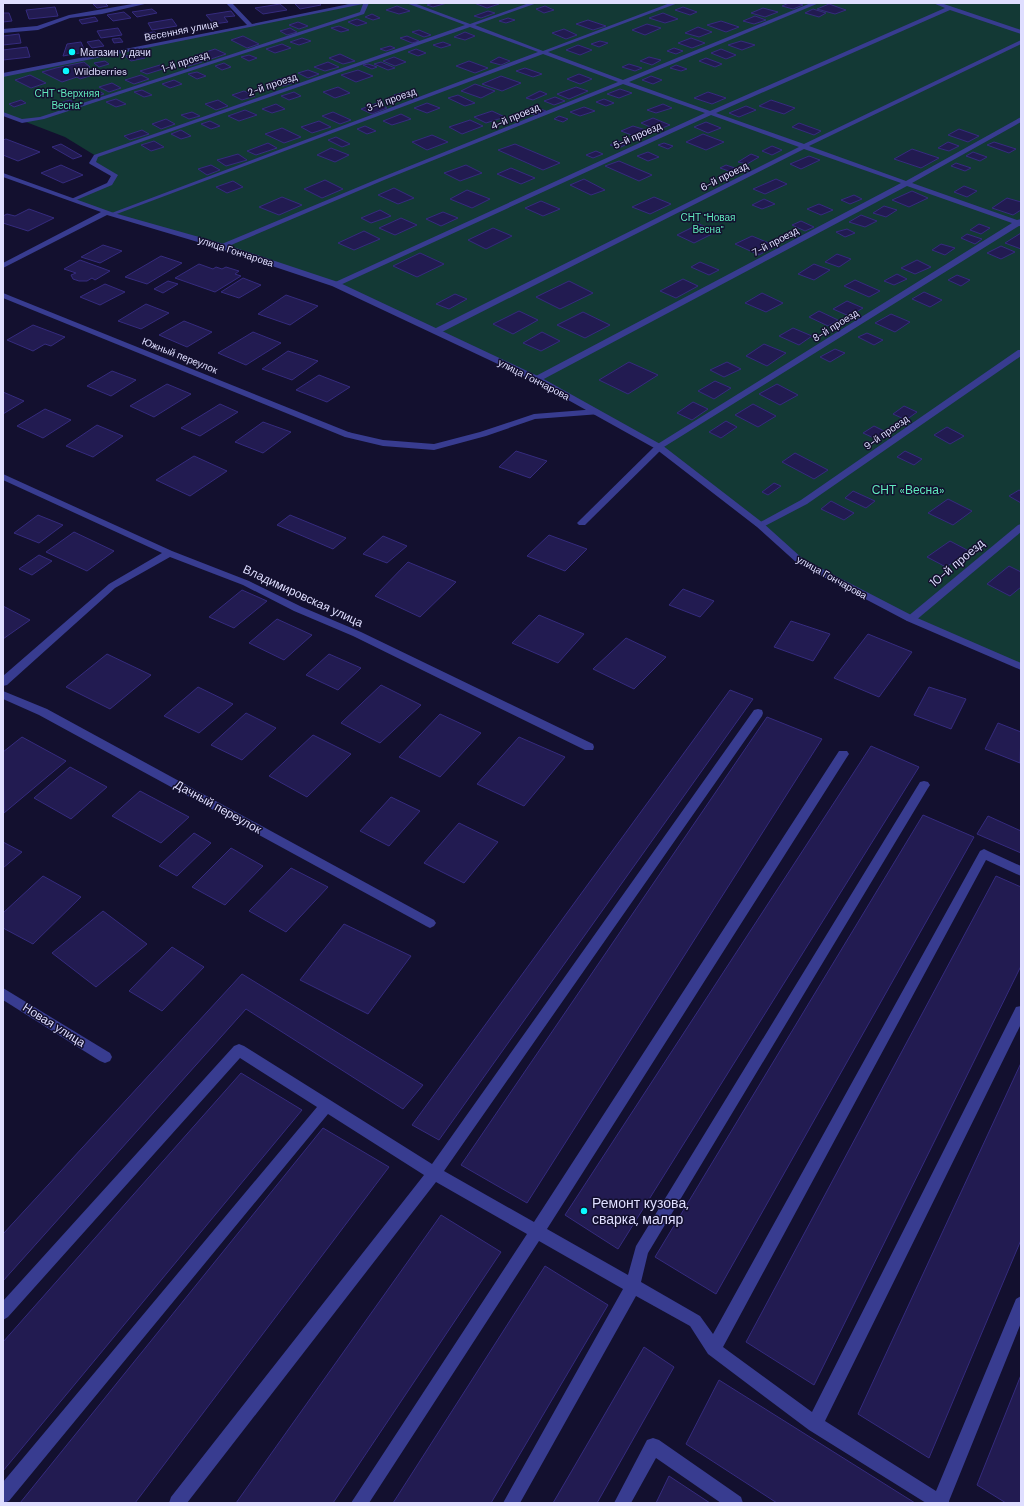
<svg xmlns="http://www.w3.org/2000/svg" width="1024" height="1506" viewBox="0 0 1024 1506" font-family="'DM Sans',sans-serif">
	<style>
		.green { fill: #133935 }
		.building { fill: #221b51; stroke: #352b7e }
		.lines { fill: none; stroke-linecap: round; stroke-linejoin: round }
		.service { fill: #383c90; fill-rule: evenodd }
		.minor { fill: #383c90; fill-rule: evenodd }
		.tertiary { fill: #383c90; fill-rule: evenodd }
		.poi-dot { fill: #0af9ff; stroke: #13102f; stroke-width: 1.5 }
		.labels { text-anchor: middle; stroke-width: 3; stroke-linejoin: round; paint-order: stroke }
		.far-street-label { font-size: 10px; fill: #dfdeff; stroke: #13102f }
		.far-poi-label { font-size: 10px; fill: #dfdeff; stroke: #13102f; text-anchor: start }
		.far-park-label { font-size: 10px; fill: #60e9bc; stroke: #13102f }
		.park-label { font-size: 12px; fill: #60e9bc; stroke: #13102f }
		.street-label { font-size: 12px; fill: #dfdeff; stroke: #13102f }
		.near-poi-label { font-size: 14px; fill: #dfdeff; stroke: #13102f; text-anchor: start }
	</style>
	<rect width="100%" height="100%" fill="#13102f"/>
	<polygon class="green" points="345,3 1021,3 1021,667 911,619 800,561 659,447 537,379 335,284 72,200 110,184 115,175 92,163 96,156 65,137 26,122 13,119 3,114 3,75 347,5"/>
	<g class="building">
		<polygon points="105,3 108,6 97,8 93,4"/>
		<polygon points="300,3 319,3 321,5 300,9 295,4"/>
		<polygon points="434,3 447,3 433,7 427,5"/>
		<polygon points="474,3 496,3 499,4 487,8"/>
		<polygon points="789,3 796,3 803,5 793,9 782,6"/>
		<polygon points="280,4 287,10 263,14 255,8"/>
		<polygon points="829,4 846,10 835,14 817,9"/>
		<polygon points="397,6 410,11 399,14 386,10"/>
		<polygon points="545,6 554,10 544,13 536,9"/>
		<polygon points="55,7 58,16 29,19 26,10"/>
		<polygon points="683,7 697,12 690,15 675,10"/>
		<polygon points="763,8 778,12 765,17 751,13"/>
		<polygon points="152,9 157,13 137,17 132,12"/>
		<polygon points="813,9 826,13 819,17 805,13"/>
		<polygon points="231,11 235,16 224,17 228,22 214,24 206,15"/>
		<polygon points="488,11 495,13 481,18 474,16"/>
		<polygon points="124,12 131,18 113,21 107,15"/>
		<polygon points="3,13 9,13 12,21 3,22"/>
		<polygon points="663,13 678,19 665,23 649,18"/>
		<polygon points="372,14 380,18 373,20 365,17"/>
		<polygon points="755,16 766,20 754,24 743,21"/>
		<polygon points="95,17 98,21 82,24 79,20"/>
		<polygon points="508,18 515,20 506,23 499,21"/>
		<polygon points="172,19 177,26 152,30 148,23"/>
		<polygon points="357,19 367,23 357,26 348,22"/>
		<polygon points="588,20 606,26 593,30 576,24"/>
		<polygon points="721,21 739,27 726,32 707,25"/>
		<polygon points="298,22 308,26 299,29 289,25"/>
		<polygon points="647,24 661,28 645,35 632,30"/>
		<polygon points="339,26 349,30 341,32 331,28"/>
		<polygon points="698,27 712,32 699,37 685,33"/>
		<polygon points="118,28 122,35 101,38 97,31"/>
		<polygon points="290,28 297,32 287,35 280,31"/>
		<polygon points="564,29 577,35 566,39 552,33"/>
		<polygon points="419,30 431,35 424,37 412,32"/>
		<polygon points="155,32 158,36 147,37 144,33"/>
		<polygon points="465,32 475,36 465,40 454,37"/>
		<polygon points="19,34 21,43 3,45 3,36"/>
		<polygon points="243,36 259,44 247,48 231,40"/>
		<polygon points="407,36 419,41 412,43 400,38"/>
		<polygon points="120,38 123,42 114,43 112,39"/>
		<polygon points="302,38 311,41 299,45 290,42"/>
		<polygon points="691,38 705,43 692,48 678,43"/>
		<polygon points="99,40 104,46 92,48 87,42"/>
		<polygon points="600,41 608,43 599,47 591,44"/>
		<polygon points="741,41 755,45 742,50 728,45"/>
		<polygon points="81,42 85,52 63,56 67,44"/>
		<polygon points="443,42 451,45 441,48 433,45"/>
		<polygon points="282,44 291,48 275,53 266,49"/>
		<polygon points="578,45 592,50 580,55 566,50"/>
		<polygon points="390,46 395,48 386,51 380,49"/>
		<polygon points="27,47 30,57 3,60 3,50"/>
		<polygon points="674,48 683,51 676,54 667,51"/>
		<polygon points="215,49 226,54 205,61 194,56"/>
		<polygon points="416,49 426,53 418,56 408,52"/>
		<polygon points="721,49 736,55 726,59 711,53"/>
		<polygon points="139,53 145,58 131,61 125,56"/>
		<polygon points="340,54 355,61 343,64 329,58"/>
		<polygon points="249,55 257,58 249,61 241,57"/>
		<polygon points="394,57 406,62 395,66 383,61"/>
		<polygon points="499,57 510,61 501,65 490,62"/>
		<polygon points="649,57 661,60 652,65 640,61"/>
		<polygon points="706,58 722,64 715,67 699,61"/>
		<polygon points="196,59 202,62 189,66 182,63"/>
		<polygon points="105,61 109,64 99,67 94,63"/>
		<polygon points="469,61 488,68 475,73 456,66"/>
		<polygon points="84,62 90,67 82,69 93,75 80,79 77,77 62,82 42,72 56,68"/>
		<polygon points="328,62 339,67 325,71 314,67"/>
		<polygon points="381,62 395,68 388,70 374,64"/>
		<polygon points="224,63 231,67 222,70 215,66"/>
		<polygon points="368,64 377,67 372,69 363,65"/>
		<polygon points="629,64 642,68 635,71 622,67"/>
		<polygon points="160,65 166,68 147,74 140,71"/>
		<polygon points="676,65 687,69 681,71 670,68"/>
		<polygon points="525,68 542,74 533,77 516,71"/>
		<polygon points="308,70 319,74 308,78 298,73"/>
		<polygon points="358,70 373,76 356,82 341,75"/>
		<polygon points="197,72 206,76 197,79 188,74"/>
		<polygon points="579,74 592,79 580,84 567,79"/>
		<polygon points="30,75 46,83 31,88 15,80"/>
		<polygon points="141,75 149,79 134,84 125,80"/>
		<polygon points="501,76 521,83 502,91 482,84"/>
		<polygon points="651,76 662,80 653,84 642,80"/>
		<polygon points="283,78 293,83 283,86 273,81"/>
		<polygon points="174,80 182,84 170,88 162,84"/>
		<polygon points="112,83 121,88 109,92 99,87"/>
		<polygon points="475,84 495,91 481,98 461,91"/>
		<polygon points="338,87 350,93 335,98 323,92"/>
		<polygon points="576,87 588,91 569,99 557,94"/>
		<polygon points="620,89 632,93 619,98 607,94"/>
		<polygon points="97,90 104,94 94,97 87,93"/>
		<polygon points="142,90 152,95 144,97 134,92"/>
		<polygon points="244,91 255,96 242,100 232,95"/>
		<polygon points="540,91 547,94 533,100 526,98"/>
		<polygon points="294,92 301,96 289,100 281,96"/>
		<polygon points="708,92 726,98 712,104 694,98"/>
		<polygon points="402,93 409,96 401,99 394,95"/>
		<polygon points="458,95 475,103 465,106 448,98"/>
		<polygon points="555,97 565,101 554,105 544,101"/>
		<polygon points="116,99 126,104 116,107 106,102"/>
		<polygon points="604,99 614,103 606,106 596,102"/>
		<polygon points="21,100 26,103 14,107 9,104"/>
		<polygon points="70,100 77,104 67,107 60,103"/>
		<polygon points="218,100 228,106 216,110 205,104"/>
		<polygon points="771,100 795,108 784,114 759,106"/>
		<polygon points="377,103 387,108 372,114 361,109"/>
		<polygon points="427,103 440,108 427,113 414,108"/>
		<polygon points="276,104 285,109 272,113 262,109"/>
		<polygon points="663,104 672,108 656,113 647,110"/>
		<polygon points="533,106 546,111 535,115 523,111"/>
		<polygon points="746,106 756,110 739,117 729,113"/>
		<polygon points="584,107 595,111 580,116 570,112"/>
		<polygon points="245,110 257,115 239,121 228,116"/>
		<polygon points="492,111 505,117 486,123 474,117"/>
		<polygon points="192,112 200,116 189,119 181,115"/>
		<polygon points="333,112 351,120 340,124 322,116"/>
		<polygon points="401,114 411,119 392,125 383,121"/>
		<polygon points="559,116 568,119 563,122 554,119"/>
		<polygon points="653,118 670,125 657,130 641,123"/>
		<polygon points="166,119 175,124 161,129 152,124"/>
		<polygon points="470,120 483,126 462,134 449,127"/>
		<polygon points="210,121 220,126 211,129 201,124"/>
		<polygon points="319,121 331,127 312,133 301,127"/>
		<polygon points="706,122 721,128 708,133 694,127"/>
		<polygon points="799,123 821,131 814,135 792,127"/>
		<polygon points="365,126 376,131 367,134 357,129"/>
		<polygon points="633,126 649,131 637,137 621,131"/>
		<polygon points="282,128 301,137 284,143 265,134"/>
		<polygon points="959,129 979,136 968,142 948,135"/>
		<polygon points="142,130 149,134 130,140 124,136"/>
		<polygon points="181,130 191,136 181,139 171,134"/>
		<polygon points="703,134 724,142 706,150 686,142"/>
		<polygon points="432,135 448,142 427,150 412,142"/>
		<polygon points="336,137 350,144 342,147 328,140"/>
		<polygon points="6,139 40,152 18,161 3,155 3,140"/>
		<polygon points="154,141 164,147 151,151 141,145"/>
		<polygon points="618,141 627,144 619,148 610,145"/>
		<polygon points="948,142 959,146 949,151 938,148"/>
		<polygon points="994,142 1016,149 1009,153 987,145"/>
		<polygon points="268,143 277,148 256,155 247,151"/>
		<polygon points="664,143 673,146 668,149 658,145"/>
		<polygon points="61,144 82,156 73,159 52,147"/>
		<polygon points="515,144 560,163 543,170 498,150"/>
		<polygon points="772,146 782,150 772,155 762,151"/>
		<polygon points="331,148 349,155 335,162 317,155"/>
		<polygon points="912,149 939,158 921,168 894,159"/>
		<polygon points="596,151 603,154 593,158 586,155"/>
		<polygon points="648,152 659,157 648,161 637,156"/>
		<polygon points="973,152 987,157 980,161 966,156"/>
		<polygon points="238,154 247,160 226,166 217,160"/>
		<polygon points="751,154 759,157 747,164 738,162"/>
		<polygon points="809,156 820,160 801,169 790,164"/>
		<polygon points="619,161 652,175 639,181 605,166"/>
		<polygon points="956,163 971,168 965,171 951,166"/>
		<polygon points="61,165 83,175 63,183 41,173"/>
		<polygon points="211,165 220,170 207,175 198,169"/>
		<polygon points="466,165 482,173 460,181 444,173"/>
		<polygon points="726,165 738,169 732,172 720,168"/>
		<polygon points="511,168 535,178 521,184 497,174"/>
		<polygon points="584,179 605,190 591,195 570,185"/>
		<polygon points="776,179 787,184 765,194 753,189"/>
		<polygon points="325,180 343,189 322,198 304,189"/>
		<polygon points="233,181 243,187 227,193 216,187"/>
		<polygon points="964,186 977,191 967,197 954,192"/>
		<polygon points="394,188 414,198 398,204 378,195"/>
		<polygon points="467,190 490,199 472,208 450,199"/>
		<polygon points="912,191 928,198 909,207 892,200"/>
		<polygon points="854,195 862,199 850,204 841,200"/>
		<polygon points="282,197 302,205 279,215 259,207"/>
		<polygon points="654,197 671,204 650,214 632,207"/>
		<polygon points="1007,198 1021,202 1021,210 1013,215 992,208"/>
		<polygon points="764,199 775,204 762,209 752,205"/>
		<polygon points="541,201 560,209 543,216 525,208"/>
		<polygon points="819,204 833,210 821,215 807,209"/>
		<polygon points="884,206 897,210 886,217 873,213"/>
		<polygon points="29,209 54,218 28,231 3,223 3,216 7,214 15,216"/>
		<polygon points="380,210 391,216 371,223 361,218"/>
		<polygon points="443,212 458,218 441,226 426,219"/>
		<polygon points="861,215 877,221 865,227 849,222"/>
		<polygon points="401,218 417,225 395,235 379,228"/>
		<polygon points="801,221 814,227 805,231 792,225"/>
		<polygon points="699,224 716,232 694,243 677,235"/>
		<polygon points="979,224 990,228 981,234 970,230"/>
		<polygon points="493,228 512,236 486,249 468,240"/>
		<polygon points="847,229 855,233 845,237 836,232"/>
		<polygon points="364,231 380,239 354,250 338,243"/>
		<polygon points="1021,233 1021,249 1005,243"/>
		<polygon points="967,234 982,239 975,244 961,238"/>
		<polygon points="752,236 776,246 759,255 735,244"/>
		<polygon points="941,244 955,248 945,255 932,250"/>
		<polygon points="103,245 122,251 100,263 81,257"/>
		<polygon points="1001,246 1015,252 1001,259 987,253"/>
		<polygon points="420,253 444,264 417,277 393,266"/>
		<polygon points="837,254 851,259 839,267 825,262"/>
		<polygon points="161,256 182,263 147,284 125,277"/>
		<polygon points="80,260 110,271 95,280 92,278 87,281 79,281 73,279 71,275 76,273 64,269"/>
		<polygon points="917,260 931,267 915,274 901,268"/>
		<polygon points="700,262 719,270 709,275 691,267"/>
		<polygon points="199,264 213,269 216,267 222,269 226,267 239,271 235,274 241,276 215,292 175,278"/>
		<polygon points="814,264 830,270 814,280 798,274"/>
		<polygon points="897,274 907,279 894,285 884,281"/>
		<polygon points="957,275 970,280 961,286 948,280"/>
		<polygon points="243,278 261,285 239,298 221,292"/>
		<polygon points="683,279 698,286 676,298 660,291"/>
		<polygon points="855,280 880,291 869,297 844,286"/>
		<polygon points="168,281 178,284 163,293 154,289"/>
		<polygon points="569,281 593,293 560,309 536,297"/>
		<polygon points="105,284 125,292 100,305 80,297"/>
		<polygon points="924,292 942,300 930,307 912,299"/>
		<polygon points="762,293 783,303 766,312 745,303"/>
		<polygon points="455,294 467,299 449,309 436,304"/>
		<polygon points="286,295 318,306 290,325 258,314"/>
		<polygon points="847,301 863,308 849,316 833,309"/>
		<polygon points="146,304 169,313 141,329 118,321"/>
		<polygon points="519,311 538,320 513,334 493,324"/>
		<polygon points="819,311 838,320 828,326 809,317"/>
		<polygon points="583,312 610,325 585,338 557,325"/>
		<polygon points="891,314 910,322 895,332 875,323"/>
		<polygon points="184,321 212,332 187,347 159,335"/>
		<polygon points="33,325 65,337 51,346 45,344 33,351 7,340"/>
		<polygon points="793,328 812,336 799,345 779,336"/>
		<polygon points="253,332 281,343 246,365 218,353"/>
		<polygon points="542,332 560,341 541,351 523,343"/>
		<polygon points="867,333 883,340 874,345 858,337"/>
		<polygon points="764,344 786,353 767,366 746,356"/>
		<polygon points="835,349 845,353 830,362 820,357"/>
		<polygon points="288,351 318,361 292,380 262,369"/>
		<polygon points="629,362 658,375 628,394 599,380"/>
		<polygon points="727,362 741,369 724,377 710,370"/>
		<polygon points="112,371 136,380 111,396 87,386"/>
		<polygon points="319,375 350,387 327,402 296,390"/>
		<polygon points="715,381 731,388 714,399 698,391"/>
		<polygon points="167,384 191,394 154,417 130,406"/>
		<polygon points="777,384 798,395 780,405 759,394"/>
		<polygon points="3,392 24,401 3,414"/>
		<polygon points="693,402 708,409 692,420 677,413"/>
		<polygon points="220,404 238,412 200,436 181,428"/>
		<polygon points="753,404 776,416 758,427 735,415"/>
		<polygon points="904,406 917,412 906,420 893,414"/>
		<polygon points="45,409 71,420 43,438 17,426"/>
		<polygon points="726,421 737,427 721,438 709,432"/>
		<polygon points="263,422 291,432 263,453 235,442"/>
		<polygon points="97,425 123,436 93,457 66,446"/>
		<polygon points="874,426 888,433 878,440 863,433"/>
		<polygon points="947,427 964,436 950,444 934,435"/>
		<polygon points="516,451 547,461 530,478 499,467"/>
		<polygon points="905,451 922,459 914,465 897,457"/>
		<polygon points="795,453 828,470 814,479 782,462"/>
		<polygon points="194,456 227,471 190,496 156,480"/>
		<polygon points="774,483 781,486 768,495 762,492"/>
		<polygon points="1019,490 1021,491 1021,503 1009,496"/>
		<polygon points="853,491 875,501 866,508 845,498"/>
		<polygon points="948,499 972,511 953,525 928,513"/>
		<polygon points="831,501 854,513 844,520 821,509"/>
		<polygon points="38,515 63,525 39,543 14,533"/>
		<polygon points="290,515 346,538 333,549 277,525"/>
		<polygon points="74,532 114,551 87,571 46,552"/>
		<polygon points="549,535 587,549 565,571 527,556"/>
		<polygon points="383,536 407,546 387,563 363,554"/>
		<polygon points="950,541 969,551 946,567 927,557"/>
		<polygon points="39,555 52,561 32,575 19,569"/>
		<polygon points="408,562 456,582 420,617 375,596"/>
		<polygon points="1009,566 1021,572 1021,587 1010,596 987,584"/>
		<polygon points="683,589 714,601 700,617 669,605"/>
		<polygon points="242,590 267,601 234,628 209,617"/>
		<polygon points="3,606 30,620 3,639"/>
		<polygon points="539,615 584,634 558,663 512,643"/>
		<polygon points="277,619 312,635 284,660 249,643"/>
		<polygon points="791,621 830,634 813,661 774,647"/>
		<polygon points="868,634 912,652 879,697 834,678"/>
		<polygon points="626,638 666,657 634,689 593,669"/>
		<polygon points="107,654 151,675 110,709 66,687"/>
		<polygon points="329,654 361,668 338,690 306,675"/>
		<polygon points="381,685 421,705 380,743 341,723"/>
		<polygon points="198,687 233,704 199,733 164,716"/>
		<polygon points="929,687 966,699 951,729 914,715"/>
		<polygon points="730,690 753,699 439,1140 412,1125"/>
		<polygon points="246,713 276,728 242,760 211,745"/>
		<polygon points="440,714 481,733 440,777 399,757"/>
		<polygon points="767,717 822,739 527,1203 461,1165"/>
		<polygon points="998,723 1021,732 1020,763 985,749"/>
		<polygon points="313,735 351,754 307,797 269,776"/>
		<polygon points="22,737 66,761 4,813 3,752"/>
		<polygon points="519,737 565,757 524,806 477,784"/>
		<polygon points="871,746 919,767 618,1249 565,1215"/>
		<polygon points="70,767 107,787 71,819 34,798"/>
		<polygon points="140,791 189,817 161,843 112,816"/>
		<polygon points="391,797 420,811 389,846 360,831"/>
		<polygon points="923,815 974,837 716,1294 655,1257"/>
		<polygon points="988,816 1021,831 1021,853 977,834"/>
		<polygon points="459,823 498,842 464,883 424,863"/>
		<polygon points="194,833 211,843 177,876 159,866"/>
		<polygon points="3,842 22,852 3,868"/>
		<polygon points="231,848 263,866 225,905 192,887"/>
		<polygon points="291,868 328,887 286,932 249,911"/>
		<polygon points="43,876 81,897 33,944 3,928 3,913"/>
		<polygon points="996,876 1021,887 1021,966 814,1385 746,1342"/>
		<polygon points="103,911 147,944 96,987 52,953"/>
		<polygon points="344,924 411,956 368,1014 300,980"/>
		<polygon points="172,947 204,967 162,1011 129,991"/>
		<polygon points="242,974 423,1085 403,1109 246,1009 3,1281 3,1234"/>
		<polygon points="1021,1063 1021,1240 929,1458 858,1414"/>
		<polygon points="241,1073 302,1110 3,1471 3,1342"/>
		<polygon points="323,1128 389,1167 135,1503 20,1503"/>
		<polygon points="441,1215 501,1252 333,1503 236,1503"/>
		<polygon points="545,1266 608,1305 491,1503 393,1503"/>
		<polygon points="644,1347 674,1367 597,1503 553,1503"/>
		<polygon points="1021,1375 1021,1503 1006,1503 977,1485"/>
		<polygon points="719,1380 915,1503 777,1503 686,1444"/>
		<polygon points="669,1476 710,1503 656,1503"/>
	</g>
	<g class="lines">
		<g class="service">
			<polygon points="597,409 601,412 600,414 535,419 486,436 434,450 383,446 345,437 344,435 348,432 383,440 434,444 480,432 534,414"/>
			<polygon points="659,444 662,445 663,447 662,449 585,525 579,525 577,523 579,521 656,445"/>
			<polygon points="758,709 762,710 763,713 762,716 444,1171 534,1222 839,751 847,751 849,754 847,757 547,1229 628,1275 636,1246 920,782 924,781 928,782 930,785 928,788 648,1253 641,1282 700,1316 713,1334 980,851 984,849 988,851 1021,866 1021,876 986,860 723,1347 812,1412 1016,1007 1021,1006 1021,1024 825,1421 936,1491 1016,1299 1021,1296 1021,1323 949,1501 949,1503 926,1503 809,1430 708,1354 690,1326 636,1296 520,1503 503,1503 623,1289 539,1241 369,1503 351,1503 527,1234 436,1182 187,1503 169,1503 171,1497 424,1175 328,1114 9,1501 3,1503 3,1482 317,1107 240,1058 8,1317 3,1320 3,1301 234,1046 239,1044 244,1046 432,1164 754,710"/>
			<polygon points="653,1438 659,1440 741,1497 743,1503 721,1503 656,1458 631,1503 614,1503 647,1440"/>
		</g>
		<g class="minor">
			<polygon points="138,3 149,3 102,14 70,18 38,30 3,33 3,29 37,26 69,15"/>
			<polygon points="226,3 232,3 252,24 354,3 369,3 364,14 44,119 22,123 3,116 3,112 22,119 40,117 360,12 363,4 3,77 3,73 247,25"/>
			<polygon points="406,3 414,3 470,24 529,3 537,3 475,25 543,51 670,3 678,3 548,52 623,80 811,3 819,3 629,82 710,111 945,8 933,3 941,3 1021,30 1021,34 950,10 716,113 804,144 1021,40 1021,44 809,146 906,181 1021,117 1021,122 912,183 1017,220 1021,219 1021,226 1019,226 659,450 656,449 655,447 656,445 1012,223 907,186 540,381 534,381 534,377 901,183 804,149 440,333 434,333 434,329 799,147 711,115 338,286 332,286 331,284 705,113 623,84 384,180 224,248 221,248 217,246 380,178 618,82 543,54 114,215 109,214 538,52 470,27 98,157 96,162 118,175 112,185 74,201 69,200 107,183 111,176 90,164 89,163 94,155 465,25"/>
			<polygon points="3,293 351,433 352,435 351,437 345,437 3,298"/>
			<polygon points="1018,350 1021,350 1021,356 807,504 763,527 760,528 755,525 801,500"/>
			<polygon points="3,474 172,551 249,581 302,607 361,632 593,744 594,747 593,750 585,750 353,636 294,611 243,585 170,557 115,588 7,685 3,686 3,676 109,584 162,553 3,480"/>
			<polygon points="1021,524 1021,532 915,621 907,621 906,619 907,617 1018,525"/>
			<polygon points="3,691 47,709 434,920 436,923 434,926 430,928 426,926 39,715 3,699"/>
			<polygon points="3,988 110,1053 112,1057 110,1061 105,1063 100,1061 3,1000"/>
		</g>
		<polygon class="tertiary" points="3,173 114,213 224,244 338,282 540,377 662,445 763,523 803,559 915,617 1021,663 1021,670 907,621 797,563 757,527 656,449 534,381 332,286 218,248 107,215 3,268 3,263 101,212 3,177"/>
	</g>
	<g class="poi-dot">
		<circle cx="72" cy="52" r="4"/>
		<circle cx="66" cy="71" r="4"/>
		<circle cx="584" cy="1211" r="4"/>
	</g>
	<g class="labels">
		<g class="far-street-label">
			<text transform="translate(181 30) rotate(-11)" y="4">Весенняя улица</text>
			<text transform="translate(185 61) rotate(-18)" y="4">1-й проезд</text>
			<text transform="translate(272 84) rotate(-19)" y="4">2-й проезд</text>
			<text transform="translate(391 99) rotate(-20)" y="4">3-й проезд</text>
			<text transform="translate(515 116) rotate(-23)" y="4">4-й проезд</text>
			<text transform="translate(637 135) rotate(-24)" y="4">5-й проезд</text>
			<text transform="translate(724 176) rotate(-27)" y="4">6-й проезд</text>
			<text transform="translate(775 241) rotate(-28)" y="4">7-й проезд</text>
			<text transform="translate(236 251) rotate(18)" y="4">улица Гончарова</text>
			<text transform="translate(835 325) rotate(-32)" y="4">8-й проезд</text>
			<text transform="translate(180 355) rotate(22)" y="4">Южный переулок</text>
			<text transform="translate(534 379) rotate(27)" y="4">улица Гончарова</text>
			<text transform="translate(886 432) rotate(-35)" y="4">9-й проезд</text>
			<text transform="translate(832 577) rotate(29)" y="4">улица Гончарова</text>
		</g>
		<g class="far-poi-label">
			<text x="80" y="56">Магазин у дачи</text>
			<text x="74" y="75">Wildberries</text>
		</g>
		<g class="far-park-label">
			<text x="67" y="97">СНТ "Верхняя<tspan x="67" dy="12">Весна"</tspan></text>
			<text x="708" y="221">СНТ "Новая<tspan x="708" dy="12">Весна"</tspan></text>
		</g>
		<g class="park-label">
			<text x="908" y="494">СНТ «Весна»</text>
		</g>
		<g class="street-label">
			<text transform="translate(957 563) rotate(-40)" y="4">10-й проезд</text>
			<text transform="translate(303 596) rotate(25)" y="4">Владимировская улица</text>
			<text transform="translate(218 807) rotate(29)" y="4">Дачный переулок</text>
			<text transform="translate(54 1025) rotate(32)" y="4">Новая улица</text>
		</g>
		<g class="near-poi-label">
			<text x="592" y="1208">Ремонт кузова,<tspan x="592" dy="16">сварка, маляр</tspan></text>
		</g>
	</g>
	<rect width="1024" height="1506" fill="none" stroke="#dfdeff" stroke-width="8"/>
</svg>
